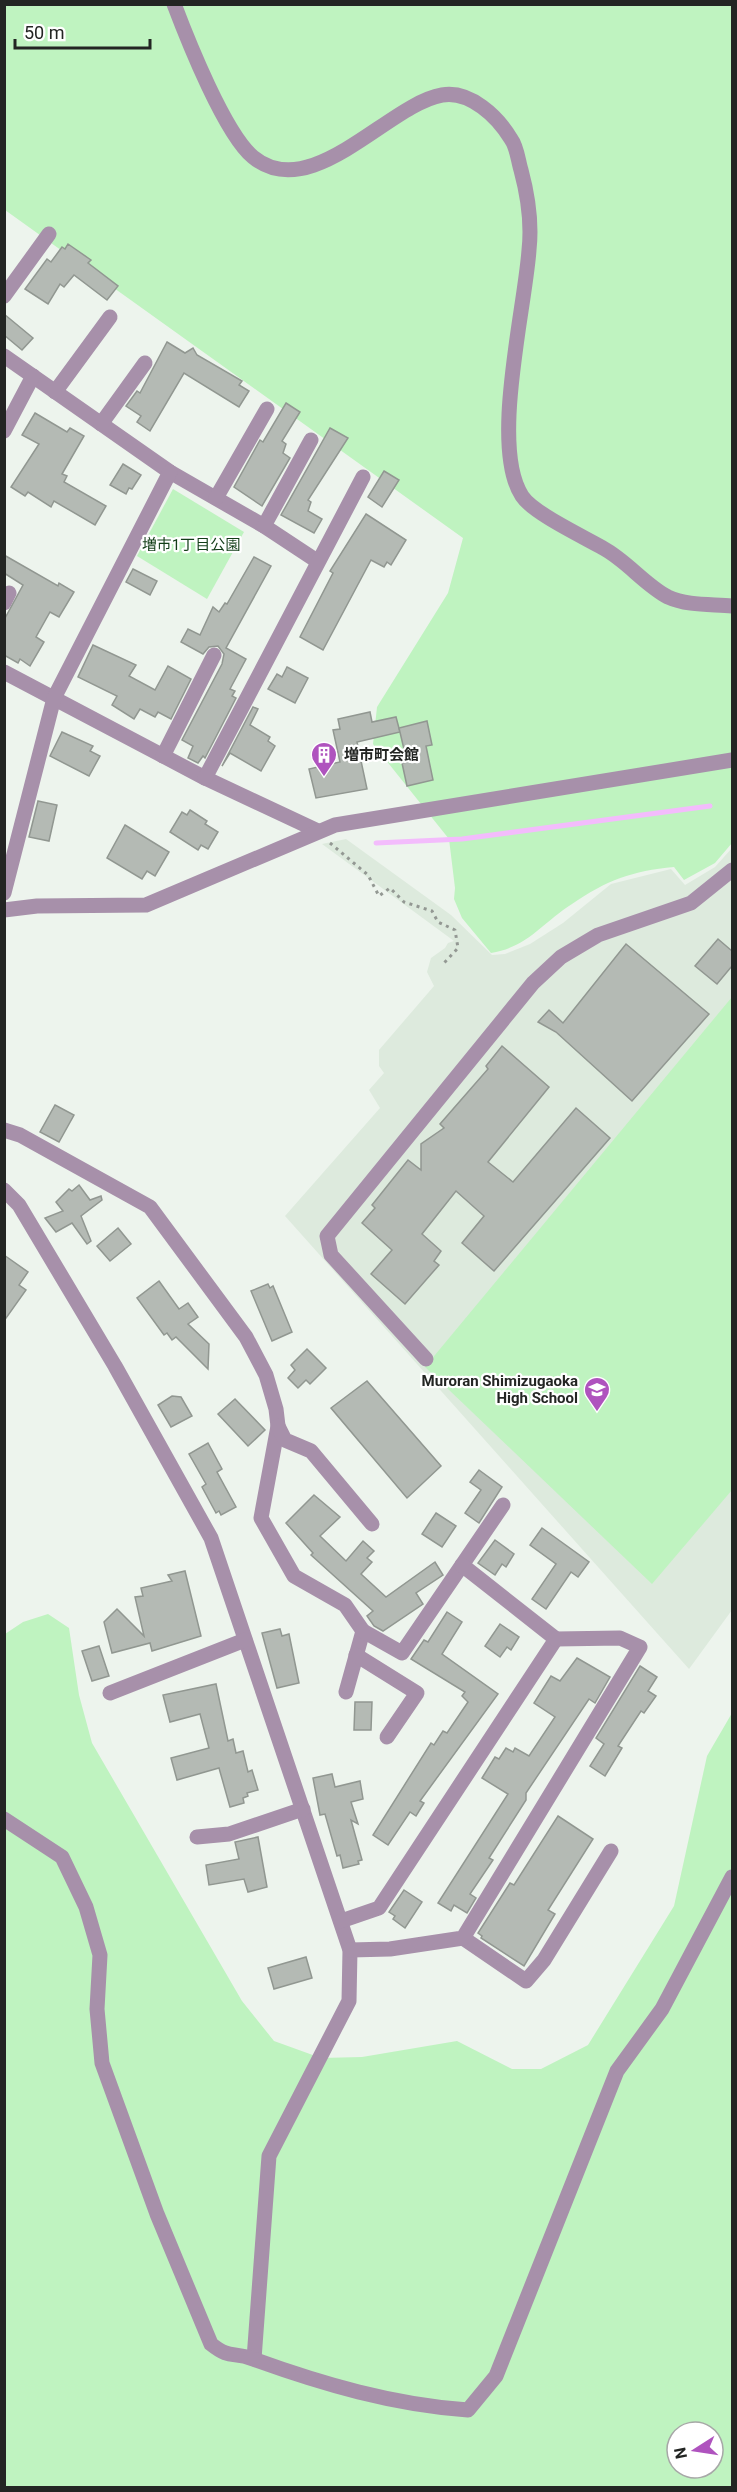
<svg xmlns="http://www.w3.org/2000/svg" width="737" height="2492" viewBox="0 0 737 2492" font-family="Roboto,'Noto Sans JP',sans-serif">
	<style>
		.built { fill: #ddeadd }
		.green { fill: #bff3c0; fill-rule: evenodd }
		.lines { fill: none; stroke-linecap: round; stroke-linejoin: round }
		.stream { stroke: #f3bcfc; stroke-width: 5 }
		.building { fill: #b4bab4; stroke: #919791; stroke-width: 1.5 }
		.path { stroke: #939893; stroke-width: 3; stroke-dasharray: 3 4.5; stroke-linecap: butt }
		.minor { stroke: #a790aa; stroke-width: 15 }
		.labels { text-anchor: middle; stroke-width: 4.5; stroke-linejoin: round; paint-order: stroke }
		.park-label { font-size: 15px; fill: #133e18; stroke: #fff }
		.poi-label { font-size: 15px; font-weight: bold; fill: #232523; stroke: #fff; text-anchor: start }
	</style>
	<rect width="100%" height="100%" fill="#edf4ed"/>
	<polygon class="built" points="346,839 451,915 492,955 505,954 530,944 563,923 611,884 671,869 685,885 715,867 732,848 732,1610 689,1669 285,1216 380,1108 369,1090 384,1073 379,1066 379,1050 434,986 427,972 431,958 445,948 448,943 454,941 322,844"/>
	<g class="green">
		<path d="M5,5h727v838l-17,20 -31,17 -10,-13c-42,4 -67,13 -102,37 -30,19 -44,43 -81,49l-29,-35 -8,-19 1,-11 -6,-49 -76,-95 4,-37 71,-114 15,-55 -458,-328z"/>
		<polygon points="173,489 244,532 207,599 137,556"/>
		<polygon points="732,997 732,1490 652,1584 425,1367"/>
		<path d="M48,1614l21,14 10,67 13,48 150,258 32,40 47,17 41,-1 95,-16 55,28h29l47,-24 86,-139 33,-150 25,-43v774l-727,1v-854l18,-12zM677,2432h36v36h-36z"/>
	</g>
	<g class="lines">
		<polyline class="stream" points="376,843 462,839 710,806"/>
	</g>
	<g class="building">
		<polygon points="68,244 91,260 88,263 118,286 107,300 74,275 64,287 60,284 48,304 25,289 47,259 51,262 62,247 65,249"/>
		<polygon points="4,314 33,338 22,350 4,335"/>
		<polygon points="167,342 185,353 193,348 197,355 242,381 239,385 249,391 239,407 184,373 150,431 137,422 141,416 126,406 137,391 140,393"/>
		<polygon points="286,403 300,412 282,441 286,444 283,453 290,458 262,506 234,487 260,440 263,442"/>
		<polygon points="35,413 67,432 70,428 84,436 62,474 67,476 64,482 106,506 95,525 54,501 51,507 28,492 25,496 11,487 39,444 22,435"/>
		<polygon points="330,428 348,438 308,500 311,502 308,511 322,519 314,533 281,515"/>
		<polygon points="123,464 141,475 132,489 129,488 126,494 110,485"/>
		<polygon points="384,471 399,480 382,507 368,497"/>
		<polygon points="366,514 406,540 391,565 387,562 384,567 371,560 323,650 300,637 333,573 330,571"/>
		<polygon points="4,555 58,586 59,583 74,592 59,617 50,612 36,637 44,642 30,666 20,659 18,663 4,655 4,620 23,585 4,573"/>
		<polygon points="254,557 271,566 226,648 246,659 230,689 235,691 232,696 236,698 205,758 203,756 198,763 188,758 193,746 182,740 222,664 224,654 218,646 209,647 203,654 181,642 188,629 200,635 213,607 219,612 225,603 227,604"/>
		<polygon points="133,569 157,581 150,595 126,582"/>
		<polygon points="93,645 136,665 129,676 155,690 168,666 191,679 171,719 158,712 155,717 140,709 134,719 112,705 117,696 78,677"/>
		<polygon points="287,667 308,678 295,703 268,689 277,674 282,677"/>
		<polygon points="253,707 258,709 250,725 270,737 268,741 275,746 261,771 230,753 222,766"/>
		<polygon points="370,712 372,722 396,717 400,732 357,742 367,789 316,798 309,769 340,762 333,730 340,729 338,719"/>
		<polygon points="427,721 432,745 426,746 433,780 407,786 402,763 407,762 399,728"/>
		<polygon points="62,732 93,746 90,751 100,756 89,776 50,756"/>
		<polygon points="38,801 57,805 49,841 29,837"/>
		<polygon points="190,810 207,821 205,824 218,832 208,849 201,845 198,850 170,832 182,812 187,815"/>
		<polygon points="125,825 169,852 155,876 147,871 142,879 107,858"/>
		<polygon points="718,939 732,951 732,966 717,984 695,966"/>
		<polygon points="626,944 709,1014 632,1101 556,1032 538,1022 549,1010 563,1023"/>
		<polygon points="502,1046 549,1087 488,1162 513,1182 576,1108 610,1138 494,1271 462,1243 484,1216 456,1191 422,1234 441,1251 434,1261 439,1265 405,1304 371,1274 392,1250 362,1223 375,1208 372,1205 408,1160 421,1170 421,1144 444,1128 440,1124 488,1069 486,1066"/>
		<polygon points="55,1105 74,1115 59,1142 40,1132"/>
		<polygon points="79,1185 90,1200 101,1196 102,1200 81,1216 91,1241 87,1244 72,1223 56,1232 45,1218 63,1211 56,1202 69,1189 72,1191"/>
		<polygon points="118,1228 131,1244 110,1261 97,1246"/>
		<polygon points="4,1255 28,1272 19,1285 26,1290 4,1321"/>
		<polygon points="159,1281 179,1309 188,1303 198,1317 188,1324 209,1344 208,1369 176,1337 172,1340 167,1333 164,1335 137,1298"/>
		<polygon points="268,1284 270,1288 273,1286 292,1332 272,1341 251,1291"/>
		<polygon points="307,1349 326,1368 310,1384 306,1380 298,1388 288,1378 295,1370 291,1365"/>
		<polygon points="367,1381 441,1466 407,1498 331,1408"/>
		<polygon points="172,1396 181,1397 192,1416 171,1427 158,1405"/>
		<polygon points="235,1399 265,1430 248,1446 218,1414"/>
		<polygon points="208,1443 222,1469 217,1472 236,1507 221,1515 219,1511 216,1513 202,1487 206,1484 189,1454"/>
		<polygon points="479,1470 502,1487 479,1523 465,1513 481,1490 470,1482"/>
		<polygon points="314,1495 340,1517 320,1536 346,1561 363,1541 374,1551 367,1558 372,1562 361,1574 386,1597 435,1562 443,1575 416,1593 423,1604 383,1631 374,1626 367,1616 373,1611 311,1555 313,1553 286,1523"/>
		<polygon points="436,1513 456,1526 442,1547 422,1534"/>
		<polygon points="542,1528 589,1562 578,1577 571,1572 546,1609 532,1599 556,1564 530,1545"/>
		<polygon points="495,1540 514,1554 506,1567 502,1564 495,1575 478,1563"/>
		<polygon points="185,1571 201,1636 152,1651 150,1643 112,1653 104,1622 117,1609 144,1636 135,1597 143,1596 141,1588 172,1581 168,1575"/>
		<polygon points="447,1612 462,1622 442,1654 498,1694 420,1801 424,1803 416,1816 410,1812 388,1845 373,1835 431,1743 434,1745 443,1731 447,1733 468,1702 462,1696 465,1692 411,1659 424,1640 428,1642"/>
		<polygon points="500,1624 519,1637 511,1650 507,1647 500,1657 485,1646"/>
		<polygon points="280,1629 282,1636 289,1634 299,1683 277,1688 262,1633"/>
		<polygon points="99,1646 109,1676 92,1681 82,1651"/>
		<polygon points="577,1658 610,1677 595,1703 589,1699 526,1793 526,1800 489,1858 493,1860 470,1894 476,1898 467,1913 454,1905 451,1911 438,1903 508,1794 482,1778 495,1757 499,1759 506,1748 513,1752 515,1748 529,1756 555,1717 534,1703 551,1676 560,1681"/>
		<polygon points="640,1666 657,1677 648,1691 656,1696 644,1713 641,1711 618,1746 622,1748 605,1776 590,1766 604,1744 596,1738"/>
		<polygon points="216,1684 228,1741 233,1739 236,1753 243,1751 248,1772 252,1770 258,1790 247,1793 248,1796 243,1798 244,1803 230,1807 219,1768 177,1780 171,1758 209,1748 200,1714 170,1722 163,1695"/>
		<polygon points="355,1702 372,1702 371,1730 354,1730"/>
		<polygon points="332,1774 335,1787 360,1781 363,1799 351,1802 358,1824 351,1820 362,1860 358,1861 359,1864 343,1868 340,1855 337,1856 325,1814 320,1815 313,1778"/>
		<polygon points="558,1816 593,1839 548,1910 555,1914 524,1966 481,1938 482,1936 478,1933 510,1883 514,1885"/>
		<polygon points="258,1837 267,1887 248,1892 244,1879 209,1885 206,1865 239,1859 235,1842"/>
		<polygon points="404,1890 422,1902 405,1928 393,1919 395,1916 389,1912"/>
		<polygon points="306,1957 312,1978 274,1989 268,1968"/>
	</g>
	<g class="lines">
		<polyline class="path" points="330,843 368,875 379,896 390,888 404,902 432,911 438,922 455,930 458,948 444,963"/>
		<g class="minor">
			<path d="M174,4c14,37 51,130 79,153 58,48 136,-53 189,-62 28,-5 56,22 69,44 6,8 7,21 10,31 7,26 11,53 8,80 -4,59 -39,197 -7,246 11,17 62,41 81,52 24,13 42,37 65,49 19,9 45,7 64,9"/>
			<polyline points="4,296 49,234"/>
			<polyline points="4,356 170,472 264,526 317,561"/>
			<polyline points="55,392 110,317"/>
			<polyline points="101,424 145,363"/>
			<polyline points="4,431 33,376"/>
			<polyline points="216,498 267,409"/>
			<polyline points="264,526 311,440"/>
			<polyline points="4,603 9,593"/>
			<polyline points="4,672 205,778 318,831"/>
			<polyline points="163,756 214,655"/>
			<polyline points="205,778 363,477"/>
			<polyline points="4,893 54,698 170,472"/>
			<polyline points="4,910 37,906 146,905 335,825 732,760"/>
			<polyline points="4,1130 20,1135 150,1207 246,1337 266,1375 276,1409 278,1426 261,1518 294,1576 345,1605 363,1631 346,1692"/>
			<polyline points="4,1190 19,1205 115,1366 211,1538 350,1950 349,2001 269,2156 254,2359"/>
			<polyline points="426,1359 331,1255 327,1236 533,983 561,957 598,935 691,903 732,870"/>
			<polyline points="278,1426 285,1440 311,1451 372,1524"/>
			<polyline points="363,1631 402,1653 503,1505"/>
			<polyline points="356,1655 417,1693 387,1737"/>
			<polyline points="110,1693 245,1640"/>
			<path d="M4,1819l58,38 24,50 14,48 -3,54 5,54 55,151 54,130c20,16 21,7 42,15 69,25 141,46 215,51l28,-34 121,-305 45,-62 70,-132"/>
			<polyline points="197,1837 229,1834 303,1809"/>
			<polyline points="341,1921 379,1908 556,1639 462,1565"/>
			<polyline points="463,1938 526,1981 544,1960 611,1851"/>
			<polyline points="350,1950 390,1949 463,1938 640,1647 620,1638 556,1639"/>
		</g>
	</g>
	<defs>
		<symbol id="building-pin" viewBox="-11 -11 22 30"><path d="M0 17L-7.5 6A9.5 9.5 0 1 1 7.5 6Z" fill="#af53be" stroke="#fff"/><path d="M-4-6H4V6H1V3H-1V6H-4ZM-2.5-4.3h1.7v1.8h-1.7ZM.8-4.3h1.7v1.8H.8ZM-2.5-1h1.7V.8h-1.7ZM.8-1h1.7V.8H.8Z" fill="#fff"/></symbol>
		<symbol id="school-pin" viewBox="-11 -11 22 30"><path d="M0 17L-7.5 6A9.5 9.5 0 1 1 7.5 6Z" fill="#af53be" stroke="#fff"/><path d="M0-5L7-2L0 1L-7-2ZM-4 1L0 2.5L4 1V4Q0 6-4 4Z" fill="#fff"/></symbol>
	</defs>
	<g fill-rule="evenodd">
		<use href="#building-pin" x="309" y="740" width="30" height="40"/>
		<use href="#school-pin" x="582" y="1375" width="30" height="40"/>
	</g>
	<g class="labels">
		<g class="park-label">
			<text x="191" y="550">増市1丁目公園</text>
		</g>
		<g class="poi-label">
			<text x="344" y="760">増市町会館</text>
			<text x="578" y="1386" text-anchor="end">Muroran Shimizugaoka<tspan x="578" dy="17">High School</tspan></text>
		</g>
	</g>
	<rect width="737" height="2492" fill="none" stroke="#232523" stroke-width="12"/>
	<g transform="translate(695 2450) rotate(258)"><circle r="28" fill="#ffffff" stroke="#a7a8a7" stroke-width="1.5"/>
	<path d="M0-4.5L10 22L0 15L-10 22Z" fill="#af53be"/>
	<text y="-9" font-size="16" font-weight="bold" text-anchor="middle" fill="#232523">N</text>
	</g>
	<path d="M15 39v9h135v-9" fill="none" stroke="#232523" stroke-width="3"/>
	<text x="24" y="39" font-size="18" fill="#232523" stroke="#ffffff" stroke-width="4.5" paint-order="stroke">50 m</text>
</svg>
